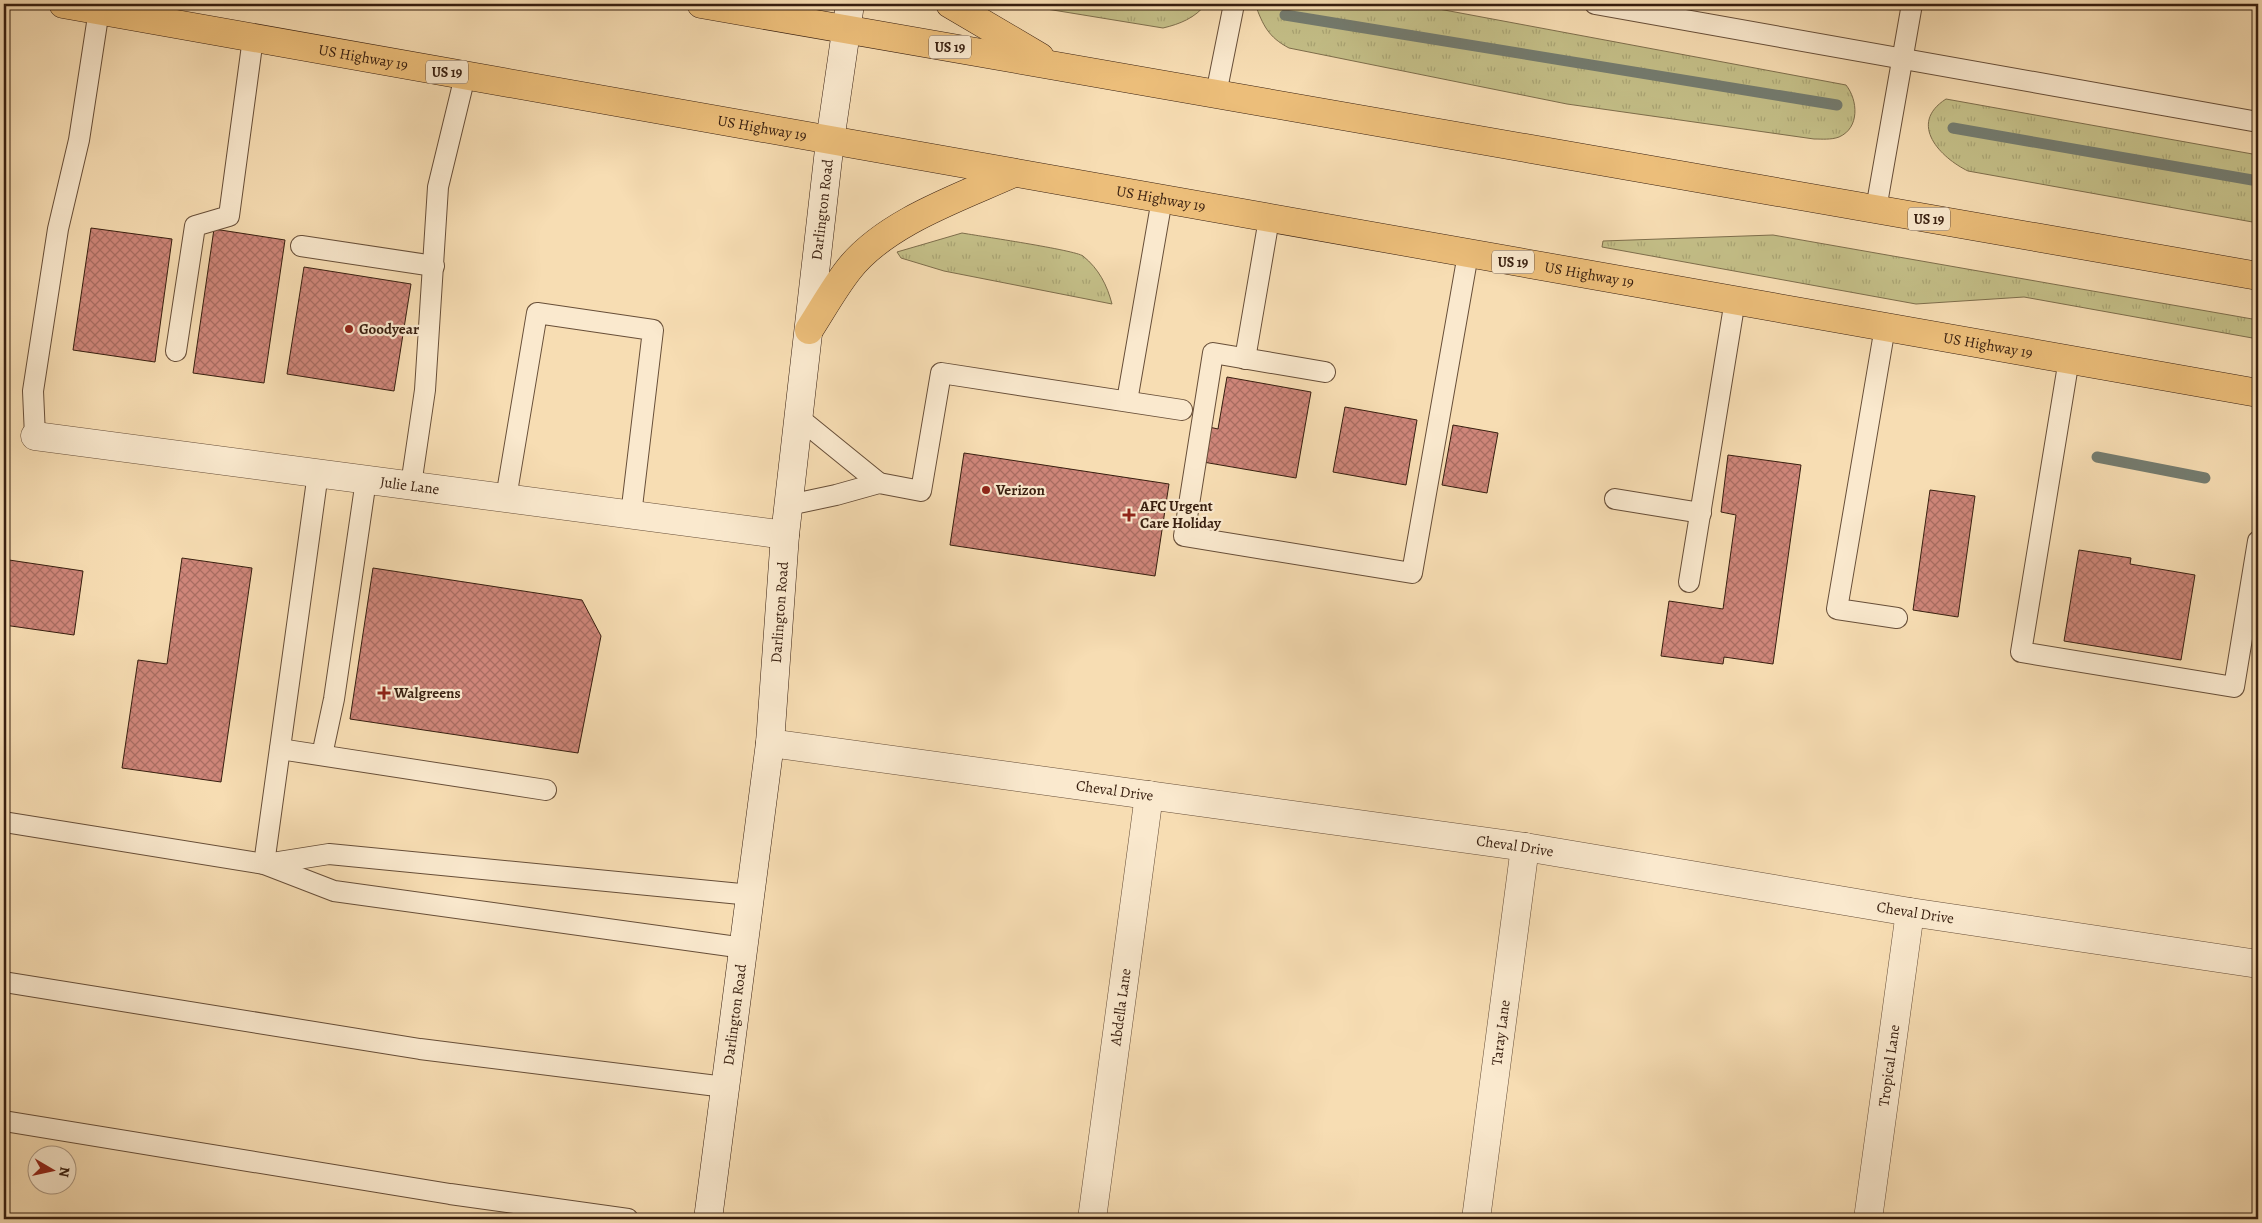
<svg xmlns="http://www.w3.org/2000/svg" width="2262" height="1223" viewBox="0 0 2262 1223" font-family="Alegreya,serif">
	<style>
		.grass { fill: url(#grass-tufts); stroke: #7e6e4c }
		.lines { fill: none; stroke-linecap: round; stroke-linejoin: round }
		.stream { stroke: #747c70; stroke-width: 11 }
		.building { fill: url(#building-cross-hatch); stroke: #371e0f }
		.lane-casing { stroke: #674e38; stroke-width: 22 }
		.street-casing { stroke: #674e38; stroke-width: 29 }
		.secondary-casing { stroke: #371e0f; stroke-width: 29 }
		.highway-casing { stroke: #371e0f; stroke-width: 29 }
		.lane { stroke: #fae9ce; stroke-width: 20 }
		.street { stroke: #fae9ce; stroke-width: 28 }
		.secondary { stroke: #fae9ce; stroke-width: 28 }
		.highway { stroke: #ecbe7a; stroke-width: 28 }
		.poi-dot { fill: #8f2418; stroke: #fae9ce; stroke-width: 2 }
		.labels { text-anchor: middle; stroke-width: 4.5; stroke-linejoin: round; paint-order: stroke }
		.shield { fill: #fae9ce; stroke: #725b48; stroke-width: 1 }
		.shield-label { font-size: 14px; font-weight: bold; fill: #371e0f }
		.street-label { font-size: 15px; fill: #371e0f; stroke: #fae9ce }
		.poi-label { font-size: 15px; font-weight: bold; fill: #371e0f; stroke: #fae9ce; text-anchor: start }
	</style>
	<defs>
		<pattern id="grass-tufts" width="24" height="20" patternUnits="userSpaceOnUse" patternTransform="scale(1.25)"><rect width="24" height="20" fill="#c4bf88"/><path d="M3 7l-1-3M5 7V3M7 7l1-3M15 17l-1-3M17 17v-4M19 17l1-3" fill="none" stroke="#a9a474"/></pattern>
		<pattern id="building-cross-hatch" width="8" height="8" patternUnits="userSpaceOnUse" patternTransform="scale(1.25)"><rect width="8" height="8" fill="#cf867a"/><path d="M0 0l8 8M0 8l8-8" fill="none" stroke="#a96d62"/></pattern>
	</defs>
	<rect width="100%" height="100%" fill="#f7ddb3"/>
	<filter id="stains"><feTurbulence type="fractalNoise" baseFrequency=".004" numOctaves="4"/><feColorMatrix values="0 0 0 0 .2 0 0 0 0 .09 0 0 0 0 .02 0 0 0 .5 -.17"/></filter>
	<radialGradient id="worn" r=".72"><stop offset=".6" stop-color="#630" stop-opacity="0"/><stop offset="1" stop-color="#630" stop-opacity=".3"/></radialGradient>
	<g class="grass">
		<path d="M1016,4h190c-11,14 -26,20 -43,24z"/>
		<path d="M1255,4h157l434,81c12,15 14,43 -7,52 -8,3 -17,2 -25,2l-247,-35 -278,-56c-21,-11 -26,-23 -34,-44z"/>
		<path d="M1946,99l312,56v68l-290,-52c-27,-13 -61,-47 -22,-72z"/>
		<path d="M962,233c17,3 113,17 121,23 16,13 24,29 29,48l-168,-33 -43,-13 -4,-6z"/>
		<polygon points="1773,235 2258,320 2258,339 2024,297 1916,304 1602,247 1603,241"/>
	</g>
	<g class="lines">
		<g class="stream">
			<polyline points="1285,15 1837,105"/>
			<polyline points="1953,128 2258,181"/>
			<polyline points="2097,457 2205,478"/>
		</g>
	</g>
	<g class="building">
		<polygon points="91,228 172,239 155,362 73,350"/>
		<polygon points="214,229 285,240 264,383 193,373"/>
		<polygon points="304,267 411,284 394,391 287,374"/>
		<polygon points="1227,377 1311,392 1296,478 1203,462 1209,427 1218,429"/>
		<polygon points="1345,407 1417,420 1406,485 1333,472"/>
		<polygon points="1453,425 1498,433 1487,493 1442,485"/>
		<polygon points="964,453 1169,484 1155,576 950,545"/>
		<polygon points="1728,455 1801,465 1773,664 1724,657 1723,664 1661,656 1669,601 1723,609 1736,515 1721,512"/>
		<polygon points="1930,490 1975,496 1958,617 1913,610"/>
		<polygon points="2079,550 2131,558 2130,564 2195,575 2181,660 2064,641"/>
		<polygon points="182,558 252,568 221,782 122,768 138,660 167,664"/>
		<polygon points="9,560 83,571 74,635 4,625 4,596"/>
		<polygon points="373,568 582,600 601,636 578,753 350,719"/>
	</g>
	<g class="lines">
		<defs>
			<g id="lane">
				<polyline points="1595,4 2258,122"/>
				<polyline points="1216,94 1234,4"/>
				<polyline points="1876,209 1912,4"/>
				<polyline points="301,246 434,266"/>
				<polyline points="1885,327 1837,609 1897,618"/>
				<polyline points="176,351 195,226 229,216 253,38"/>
				<polyline points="1245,359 1269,219"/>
				<polyline points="2069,359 2021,652 2234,687 2258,541"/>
				<polyline points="1325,372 1213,353 1184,536 1412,573 1468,254"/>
				<polyline points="1127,401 1162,199"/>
				<polyline points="799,418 879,483"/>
				<polyline points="35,436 33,391 58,229 79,140 99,10"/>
				<polyline points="411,485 425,390 438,187 465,76"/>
				<polyline points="506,498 537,313 653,330 631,515"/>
				<polyline points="1615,499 1701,513"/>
				<polyline points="789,505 836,495 879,483 921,491 941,373 1182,410"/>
				<polyline points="1689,582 1735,300"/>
				<polyline points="280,749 546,790"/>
				<polyline points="322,755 334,699 366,480"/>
				<polyline points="4,822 264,864 334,891 744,948"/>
				<polyline points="264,864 318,473"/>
				<polyline points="266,864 329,854 751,895"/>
				<polyline points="4,982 420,1049 725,1087"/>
				<polyline points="4,1121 450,1194 628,1219"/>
			</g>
			<g id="street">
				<path id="s1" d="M35,436l750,99"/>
				<path id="s2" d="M770,743l755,104 385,65 348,52"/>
				<path id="s3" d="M1092,1219l57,-424"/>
				<path id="s4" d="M1476,1219l49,-372"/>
				<path id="s5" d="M1868,1219l42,-307"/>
			</g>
			<g id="secondary">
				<path id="s6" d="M708,1219l62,-476 15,-208 45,-394 20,-137"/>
			</g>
			<g id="highway">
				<path id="s7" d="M63,4l2195,389"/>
				<polyline points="701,4 2258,276"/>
				<polyline points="950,4 1040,57"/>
				<path d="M809,330c13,-20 25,-42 40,-61 37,-47 112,-72 165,-96"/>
			</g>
		</defs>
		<use href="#lane" class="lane-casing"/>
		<use href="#street" class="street-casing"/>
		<use href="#secondary" class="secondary-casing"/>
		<use href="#highway" class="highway-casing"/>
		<use href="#lane" class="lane"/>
		<use href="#street" class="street"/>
		<use href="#secondary" class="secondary"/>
		<use href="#highway" class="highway"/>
	</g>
	<g class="poi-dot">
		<circle cx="349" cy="329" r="5"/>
		<circle cx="986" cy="490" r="5"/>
		<path d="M1126.5 507.5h5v5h5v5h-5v5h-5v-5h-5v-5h5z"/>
		<path d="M381.5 685.5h5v5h5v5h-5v5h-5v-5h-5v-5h5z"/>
	</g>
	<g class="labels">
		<g class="shield">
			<rect x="929" y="35.5" width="42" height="23" rx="4"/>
			<rect x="426" y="60.5" width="42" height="23" rx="4"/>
			<rect x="1908" y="207.5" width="42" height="23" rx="4"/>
			<rect x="1492" y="250.5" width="42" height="23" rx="4"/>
		</g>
		<g class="shield-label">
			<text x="950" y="52">US 19</text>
			<text x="447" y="77">US 19</text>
			<text x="1929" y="224">US 19</text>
			<text x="1513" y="267">US 19</text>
		</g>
		<g class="street-label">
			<text dy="5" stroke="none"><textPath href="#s7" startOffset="305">US Highway 19</textPath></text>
			<text dy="5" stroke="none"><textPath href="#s7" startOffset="710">US Highway 19</textPath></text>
			<text dy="5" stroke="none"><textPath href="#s7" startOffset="1115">US Highway 19</textPath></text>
			<text dy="5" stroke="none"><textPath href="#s6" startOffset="1016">Darlington Road</textPath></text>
			<text dy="5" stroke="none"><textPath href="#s7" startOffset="1550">US Highway 19</textPath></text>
			<text dy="5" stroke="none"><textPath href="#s7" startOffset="1955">US Highway 19</textPath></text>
			<text dy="5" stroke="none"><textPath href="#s1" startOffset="378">Julie Lane</textPath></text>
			<text dy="5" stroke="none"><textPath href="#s6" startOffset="611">Darlington Road</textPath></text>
			<text dy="5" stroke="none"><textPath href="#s2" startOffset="348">Cheval Drive</textPath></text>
			<text dy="5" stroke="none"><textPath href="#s2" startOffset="752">Cheval Drive</textPath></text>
			<text dy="5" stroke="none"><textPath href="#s2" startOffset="1158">Cheval Drive</textPath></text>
			<text dy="5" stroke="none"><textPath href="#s3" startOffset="214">Abdella Lane</textPath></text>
			<text dy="5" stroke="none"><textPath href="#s6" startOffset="206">Darlington Road</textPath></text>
			<text dy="5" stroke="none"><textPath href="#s4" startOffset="188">Taray Lane</textPath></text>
			<text dy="5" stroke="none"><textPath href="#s5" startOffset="155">Tropical Lane</textPath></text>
		</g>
		<g class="poi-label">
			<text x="359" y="334">Goodyear</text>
			<text x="996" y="495">Verizon</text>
			<text x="1140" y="511">AFC Urgent<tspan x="1140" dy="17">Care Holiday</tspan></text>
			<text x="394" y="698">Walgreens</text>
		</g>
	</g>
	<rect width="2262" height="1223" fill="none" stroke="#f7ddb3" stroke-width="20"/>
	<rect x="5" y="5" width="2252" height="1213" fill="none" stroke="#371e0f" stroke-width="2.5"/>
	<rect x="10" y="10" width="2242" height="1203" fill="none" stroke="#371e0f"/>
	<g transform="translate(52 1170) rotate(99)"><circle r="24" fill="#fae9ce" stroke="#ac9882"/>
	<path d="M0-4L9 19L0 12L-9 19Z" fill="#8f2418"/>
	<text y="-8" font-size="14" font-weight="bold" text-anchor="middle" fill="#371e0f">N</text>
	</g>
	<rect width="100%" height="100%" filter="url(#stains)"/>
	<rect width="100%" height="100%" fill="url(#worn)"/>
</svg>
